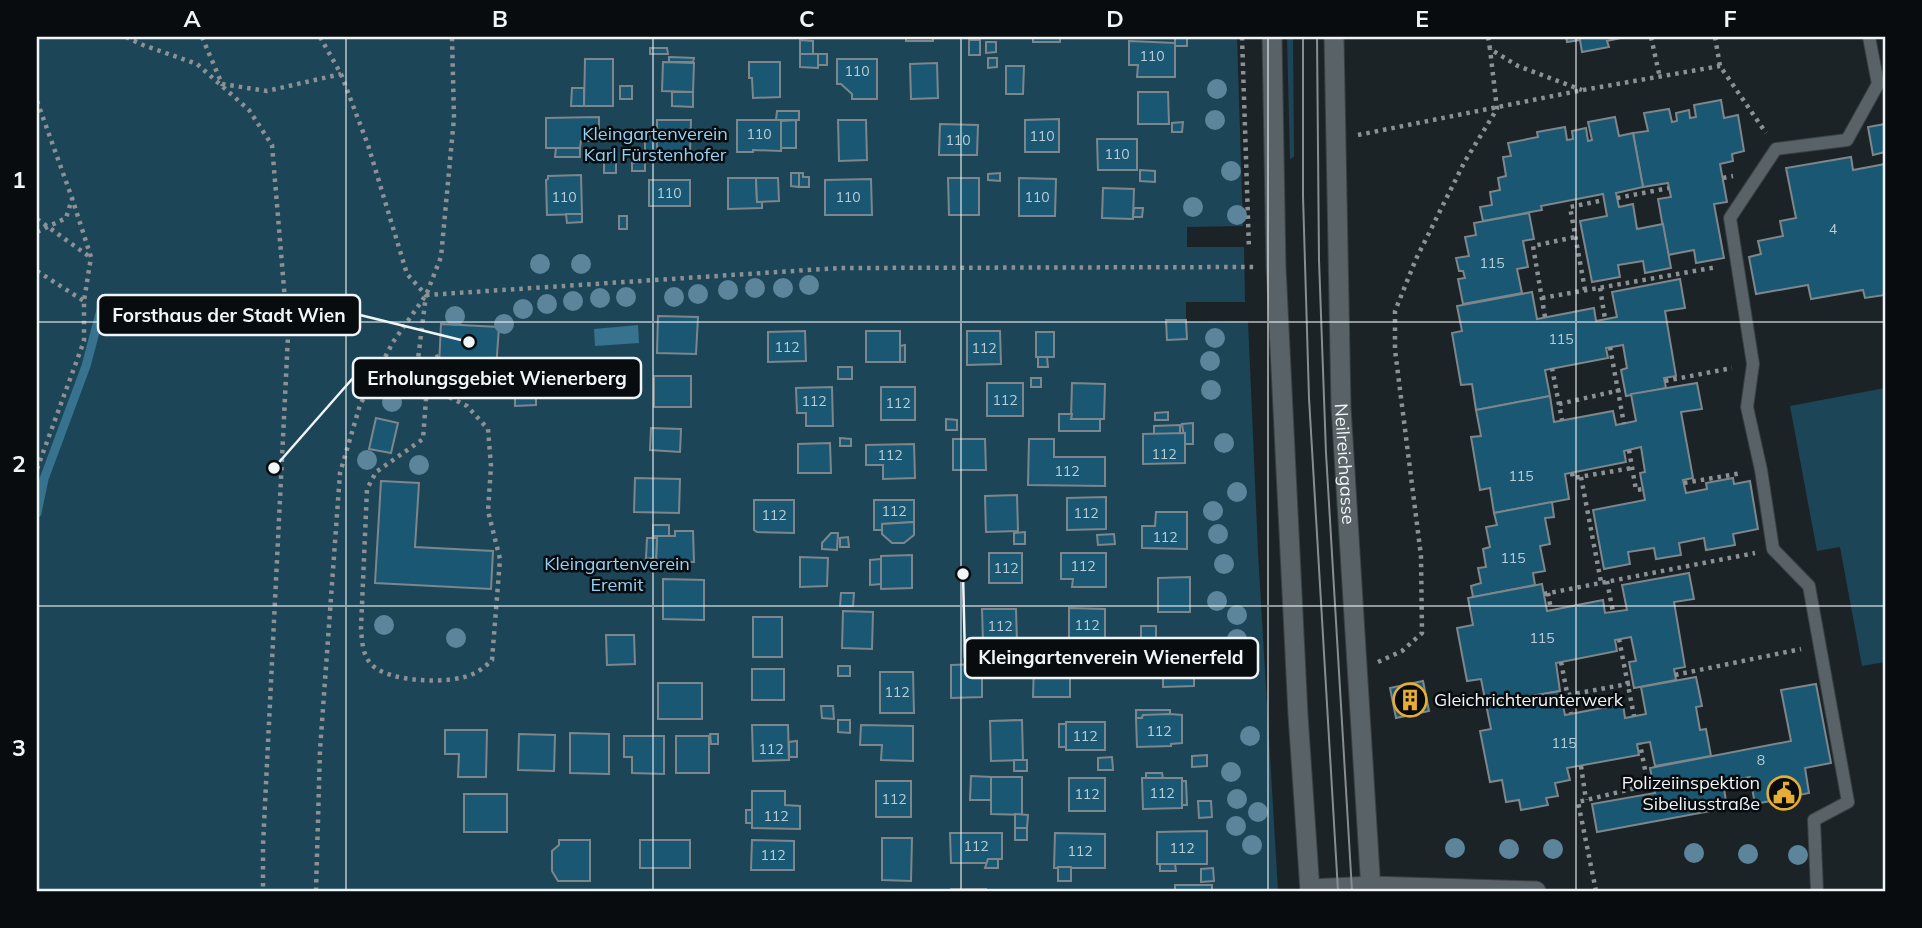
<svg xmlns="http://www.w3.org/2000/svg" width="1922" height="928" viewBox="0 0 1922 928" font-family="Mulish,sans-serif">
	<style>
		.green { fill: #1d4558 }
		.water { fill: #37728e }
		.lines { fill: none; stroke-linecap: round; stroke-linejoin: round }
		.stream { stroke: #37728e; stroke-width: 9 }
		.building { fill: #1a5773; stroke: #7d868b; stroke-width: 2 }
		.service-casing { stroke: #394043; stroke-width: 14 }
		.minor-casing { stroke: #394043; stroke-width: 21 }
		.path { stroke: #8b9194; stroke-width: 4.5; stroke-dasharray: 3.5 5; stroke-linecap: butt }
		.service { stroke: #596267; stroke-width: 12 }
		.minor { stroke: #596267; stroke-width: 19 }
		.tram { stroke: #878d90; stroke-width: 2 }
		.tree { fill: #5c849a }
		.grid { fill: none; stroke: #f0f5f8; stroke-width: 2; stroke-opacity: 0.55 }
		.labels { text-anchor: middle; stroke-width: 5; stroke-linejoin: round; paint-order: stroke }
		.number-label { font-size: 14px; fill: #baced7 }
		.park-label { font-size: 18px; fill: #91d4f8; stroke: #090c0e }
		.street-label { font-size: 18px; fill: #f0f5f8; stroke: #090c0e }
		.poi-label { font-size: 18px; fill: #f0f5f8; stroke: #090c0e; text-anchor: start }
		.leader { fill: none; stroke: #f0f5f8; stroke-width: 2.5 }
		.callout-dot { fill: #f0f5f8; stroke: #090c0e; stroke-width: 2.5 }
		.callout { fill: #090c0e; stroke: #f0f5f8; stroke-width: 2.5 }
		.callout-label { font-size: 19px; text-anchor: middle; font-weight: bold; fill: #f0f5f8 }
		.neatline { fill: none; stroke: #f0f5f8; stroke-width: 2.5 }
		.grid-label { font-size: 23px; text-anchor: middle; font-weight: bold; fill: #f0f5f8 }
	</style>
	<rect width="100%" height="100%" fill="#1c2327"/>
	<g class="green">
		<polygon points="37,37 1237,37 1243,226 1187,227 1187,247 1244,247 1245,302 1186,302 1186,320 1187,322 1248,321 1258,552 1278,891 37,891"/>
		<polygon points="1287,37 1293,37 1294,157 1290,159"/>
		<polygon points="1885,388 1885,662 1862,666 1840,547 1817,551 1790,406"/>
	</g>
	<polygon class="water" points="638,325 639,343 595,346 594,329"/>
	<g class="lines">
		<polyline class="stream" points="37,513 44,479 86,366 103,302 130,314 154,308"/>
	</g>
	<g class="building">
		<rect x="906" y="37" width="27" height="4"/>
		<rect x="1033" y="37" width="27" height="5"/>
		<rect x="1175" y="37" width="12" height="9"/>
		<polygon points="1566,37 1621,37 1621,38 1607,41 1609,47 1582,52 1580,40 1567,42"/>
		<polygon points="800,40 813,41 813,55 800,54"/>
		<rect x="969" y="40" width="11" height="15"/>
		<polygon points="1129,41 1175,43 1175,77 1137,77 1138,65 1129,65"/>
		<polygon points="986,42 996,42 996,52 986,53"/>
		<polygon points="650,48 667,48 668,54 650,54"/>
		<polygon points="800,54 818,54 818,68 800,67"/>
		<rect x="818" y="54" width="9" height="11"/>
		<polygon points="669,57 694,58 693,62 669,62"/>
		<polygon points="988,58 997,58 997,67 988,68"/>
		<polygon points="585,59 613,59 613,106 584,106"/>
		<polygon points="837,59 877,59 877,99 852,99 852,94 841,84 837,84"/>
		<polygon points="663,62 694,63 693,92 662,91"/>
		<polygon points="749,62 780,62 780,97 753,98 752,78 749,78"/>
		<polygon points="937,63 938,98 911,99 910,64"/>
		<polygon points="1006,66 1024,66 1023,94 1006,94"/>
		<rect x="620" y="86" width="12" height="13"/>
		<polygon points="572,88 584,88 584,106 571,106"/>
		<polygon points="672,92 693,92 693,107 672,106"/>
		<polygon points="1138,92 1168,92 1169,124 1138,124"/>
		<polygon points="1721,100 1724,118 1738,115 1744,151 1732,154 1733,161 1720,164 1727,202 1714,204 1724,258 1696,263 1694,250 1668,255 1658,199 1671,197 1668,183 1643,187 1633,133 1648,131 1644,113 1669,109 1672,122 1677,121 1676,113 1689,110 1690,118 1696,117 1694,105"/>
		<polygon points="777,111 799,111 799,120 776,120"/>
		<polygon points="599,117 599,141 581,141 580,148 546,148 546,118"/>
		<polygon points="1615,117 1619,136 1633,133 1643,187 1616,193 1619,207 1633,204 1637,229 1663,224 1671,268 1645,273 1643,261 1618,265 1620,277 1592,282 1580,221 1607,216 1603,194 1541,206 1542,210 1483,221 1480,207 1492,205 1490,192 1500,190 1498,178 1506,176 1503,157 1511,156 1508,143 1538,137 1537,132 1565,127 1567,140 1573,139 1572,131 1586,128 1588,141 1592,140 1588,122"/>
		<polygon points="1059,119 1059,152 1025,152 1025,120"/>
		<polygon points="657,120 691,120 690,153 657,153"/>
		<polygon points="737,120 781,120 781,151 753,150 753,152 737,152"/>
		<polygon points="796,120 796,148 781,148 781,121"/>
		<polygon points="838,120 866,120 867,160 839,161"/>
		<polygon points="1183,122 1182,132 1172,132 1172,123"/>
		<polygon points="940,124 978,125 977,155 939,155"/>
		<polygon points="1885,124 1885,152 1873,155 1868,127"/>
		<polygon points="657,136 657,153 645,153 645,137"/>
		<polygon points="1097,139 1137,139 1137,170 1098,170"/>
		<polygon points="556,148 580,148 580,157 555,157"/>
		<rect x="657" y="153" width="12" height="8"/>
		<polygon points="1851,157 1853,170 1885,164 1885,295 1865,298 1863,290 1811,299 1808,285 1756,294 1749,257 1761,254 1758,241 1783,236 1780,221 1796,218 1786,168"/>
		<rect x="604" y="162" width="12" height="11"/>
		<polygon points="645,162 645,171 632,171 632,163"/>
		<polygon points="1140,170 1155,171 1155,182 1140,181"/>
		<polygon points="791,173 799,173 799,187 791,186"/>
		<polygon points="799,173 803,173 803,177 809,177 809,187 799,187"/>
		<polygon points="1000,173 1000,181 988,180 988,174"/>
		<polygon points="581,175 582,214 547,215 546,180 548,179 548,176"/>
		<polygon points="728,178 756,178 757,202 762,201 762,208 728,209"/>
		<polygon points="756,178 778,178 779,201 757,202"/>
		<polygon points="948,178 979,178 979,215 949,215"/>
		<polygon points="1019,178 1056,179 1055,216 1019,216"/>
		<polygon points="871,179 872,215 825,215 825,180"/>
		<rect x="649" y="180" width="41" height="26"/>
		<polygon points="1103,188 1134,189 1133,219 1102,218"/>
		<polygon points="1134,208 1143,208 1142,217 1133,217"/>
		<polygon points="1529,213 1534,239 1523,241 1528,267 1517,269 1522,293 1463,304 1458,279 1465,278 1463,271 1459,271 1456,258 1469,256 1465,237 1476,235 1474,223"/>
		<polygon points="566,214 582,214 582,222 567,223"/>
		<rect x="619" y="216" width="8" height="13"/>
		<polygon points="1680,279 1685,308 1665,311 1676,376 1664,378 1666,388 1626,396 1621,370 1627,368 1623,345 1606,348 1608,358 1545,370 1550,396 1476,410 1472,384 1461,385 1452,333 1462,331 1457,306 1532,292 1537,319 1594,308 1596,321 1617,317 1612,292"/>
		<polygon points="658,316 698,317 696,354 657,353"/>
		<polygon points="1166,320 1186,320 1187,339 1167,340"/>
		<polygon points="441,324 499,327 496,369 439,366"/>
		<polygon points="805,331 806,361 768,362 768,332"/>
		<rect x="866" y="331" width="34" height="31"/>
		<polygon points="967,331 1000,331 1001,364 967,365"/>
		<rect x="1036" y="332" width="18" height="25"/>
		<polygon points="905,345 905,362 900,362 900,346"/>
		<polygon points="1038,357 1047,357 1048,367 1038,367"/>
		<rect x="838" y="367" width="14" height="12"/>
		<rect x="654" y="376" width="37" height="31"/>
		<rect x="1031" y="378" width="10" height="9"/>
		<polygon points="515,381 536,381 536,405 515,406"/>
		<rect x="987" y="383" width="36" height="33"/>
		<polygon points="1072,383 1105,384 1104,419 1071,419"/>
		<polygon points="1697,383 1702,409 1681,412 1693,478 1683,480 1686,493 1707,489 1706,483 1733,478 1734,484 1750,481 1758,529 1733,534 1735,545 1706,550 1704,538 1679,543 1681,555 1656,559 1654,548 1628,552 1630,564 1604,569 1593,510 1645,500 1640,473 1645,472 1641,447 1624,451 1626,462 1565,474 1569,499 1494,513 1490,488 1480,490 1471,437 1481,436 1476,410 1550,396 1554,422 1613,411 1616,425 1636,421 1631,394"/>
		<polygon points="832,387 833,426 806,426 806,413 797,413 796,388"/>
		<rect x="881" y="387" width="34" height="33"/>
		<polygon points="1168,412 1168,420 1155,420 1155,413"/>
		<polygon points="1059,414 1072,414 1071,419 1100,419 1100,431 1059,431"/>
		<polygon points="376,418 398,423 391,453 369,449"/>
		<polygon points="946,419 957,420 957,430 946,430"/>
		<polygon points="1193,423 1193,444 1185,444 1182,424"/>
		<polygon points="1180,425 1180,434 1154,434 1154,426"/>
		<polygon points="651,428 681,429 680,452 650,450"/>
		<polygon points="1185,433 1185,463 1143,464 1143,434"/>
		<polygon points="840,438 851,439 851,446 840,446"/>
		<polygon points="953,439 985,439 986,470 953,470"/>
		<polygon points="1029,439 1054,439 1054,457 1105,457 1105,486 1028,485"/>
		<polygon points="830,443 831,473 798,473 798,444"/>
		<polygon points="914,444 915,478 883,479 883,465 866,465 866,445"/>
		<polygon points="635,478 680,479 679,513 634,512"/>
		<polygon points="381,481 419,483 415,547 493,551 491,589 375,583"/>
		<polygon points="1017,495 1018,531 986,532 985,496"/>
		<polygon points="1106,497 1106,529 1067,530 1067,498"/>
		<polygon points="754,500 794,500 794,533 757,532 754,530"/>
		<polygon points="874,500 914,500 914,522 882,524 882,530 874,530"/>
		<polygon points="1552,502 1554,517 1545,518 1550,544 1540,546 1545,571 1533,573 1535,585 1473,597 1471,586 1481,583 1478,568 1486,567 1483,549 1490,547 1486,527 1497,525 1494,513"/>
		<polygon points="1156,512 1187,512 1187,549 1142,548 1142,526 1155,526"/>
		<polygon points="914,522 914,535 904,543 892,543 882,534 882,524"/>
		<rect x="653" y="525" width="16" height="11"/>
		<polygon points="675,531 693,531 694,562 656,561 657,538 653,538 653,536 675,536"/>
		<polygon points="1025,532 1025,544 1014,544 1014,533"/>
		<polygon points="831,533 838,533 837,550 822,549 822,543"/>
		<polygon points="1114,534 1115,544 1098,545 1097,535"/>
		<polygon points="848,537 849,547 840,547 840,538"/>
		<polygon points="647,538 657,538 656,559 646,558"/>
		<rect x="989" y="553" width="33" height="30"/>
		<polygon points="1061,553 1106,553 1106,587 1072,587 1073,579 1061,579"/>
		<polygon points="912,555 912,588 881,589 881,556"/>
		<polygon points="800,557 828,558 827,586 800,587"/>
		<polygon points="881,559 881,584 870,585 870,560"/>
		<polygon points="1689,573 1694,599 1674,602 1685,667 1674,669 1676,680 1634,688 1629,662 1636,661 1631,637 1615,640 1617,651 1556,663 1560,691 1486,704 1481,679 1467,681 1457,628 1473,625 1468,598 1542,584 1547,611 1603,600 1605,613 1627,610 1622,585"/>
		<polygon points="1190,577 1190,612 1158,612 1158,578"/>
		<polygon points="663,579 704,580 704,620 663,619"/>
		<polygon points="841,593 854,593 853,606 840,606"/>
		<polygon points="1069,608 1105,609 1105,642 1069,642"/>
		<polygon points="982,609 1016,609 1017,643 983,643"/>
		<polygon points="843,611 873,612 872,649 842,648"/>
		<rect x="753" y="617" width="29" height="40"/>
		<rect x="1141" y="626" width="15" height="12"/>
		<polygon points="606,635 634,635 635,664 607,665"/>
		<polygon points="1163,649 1194,649 1194,686 1163,687"/>
		<polygon points="982,664 982,697 951,698 951,665"/>
		<polygon points="1034,664 1045,664 1045,672 1070,672 1070,697 1033,697"/>
		<rect x="838" y="666" width="12" height="10"/>
		<rect x="752" y="669" width="32" height="31"/>
		<polygon points="880,672 913,672 914,713 880,713"/>
		<polygon points="1696,677 1702,706 1696,707 1700,730 1706,729 1711,756 1655,766 1650,742 1637,744 1639,755 1567,768 1570,780 1555,783 1558,796 1546,798 1548,805 1521,810 1519,800 1506,802 1502,780 1490,782 1480,731 1491,729 1486,704 1560,691 1565,715 1623,704 1625,718 1646,714 1641,687"/>
		<polygon points="1423,681 1429,711 1396,718 1390,688"/>
		<rect x="658" y="683" width="44" height="36"/>
		<polygon points="1816,684 1831,763 1805,768 1809,793 1755,804 1750,777 1723,782 1727,808 1597,832 1592,804 1655,793 1650,768 1791,741 1781,690"/>
		<polygon points="821,706 833,706 834,719 822,718"/>
		<polygon points="1136,710 1170,710 1170,715 1143,715 1142,718 1136,718"/>
		<polygon points="1170,714 1182,715 1182,743 1171,744 1171,746 1137,747 1136,718 1142,718 1143,715"/>
		<polygon points="838,720 850,720 850,733 838,732"/>
		<polygon points="1022,720 1023,760 991,761 990,721"/>
		<rect x="1066" y="722" width="39" height="28"/>
		<rect x="1059" y="724" width="7" height="23"/>
		<polygon points="752,725 788,725 789,760 753,761"/>
		<polygon points="861,725 913,726 913,761 881,760 882,745 860,745"/>
		<polygon points="445,730 487,730 486,777 458,777 459,754 445,754"/>
		<polygon points="570,733 609,734 609,774 570,773"/>
		<polygon points="519,734 555,735 554,771 518,770"/>
		<polygon points="710,734 718,734 718,744 711,744"/>
		<polygon points="624,736 664,736 664,774 632,773 632,757 624,757"/>
		<rect x="676" y="736" width="33" height="37"/>
		<polygon points="797,741 797,757 789,757 789,742"/>
		<polygon points="1207,755 1207,766 1192,767 1192,756"/>
		<polygon points="1112,757 1113,770 1098,770 1098,758"/>
		<rect x="1014" y="760" width="13" height="11"/>
		<polygon points="1146,773 1162,773 1163,778 1146,778"/>
		<polygon points="971,776 991,777 991,800 970,800"/>
		<polygon points="991,777 1022,777 1022,815 991,814"/>
		<rect x="1069" y="778" width="36" height="33"/>
		<polygon points="1142,778 1182,778 1182,808 1143,809"/>
		<rect x="876" y="781" width="35" height="36"/>
		<polygon points="1182,781 1186,781 1187,805 1182,805"/>
		<polygon points="752,791 785,791 785,805 800,806 800,829 752,828"/>
		<rect x="464" y="794" width="43" height="38"/>
		<polygon points="1198,801 1211,801 1212,817 1199,818"/>
		<rect x="746" y="810" width="6" height="13"/>
		<polygon points="1015,814 1028,815 1027,828 1015,828"/>
		<rect x="1015" y="828" width="12" height="12"/>
		<polygon points="1207,831 1207,864 1157,864 1157,832"/>
		<polygon points="950,833 1002,833 1002,859 988,859 987,863 951,863"/>
		<polygon points="1055,833 1105,834 1105,868 1054,868"/>
		<polygon points="882,838 912,838 911,881 882,880"/>
		<polygon points="559,840 590,840 590,881 558,881 552,871 552,851 559,845"/>
		<rect x="640" y="840" width="50" height="28"/>
		<polygon points="752,840 794,841 794,870 751,870"/>
		<polygon points="988,859 998,859 998,868 985,868"/>
		<polygon points="1160,864 1175,864 1176,871 1160,871"/>
		<rect x="1058" y="867" width="13" height="14"/>
		<polygon points="1213,868 1214,881 1201,882 1201,869"/>
		<rect x="1175" y="885" width="37" height="6"/>
		<polygon points="951,889 986,889 986,891 950,891"/>
	</g>
	<g class="lines">
		<defs>
			<polyline id="service" points="1817,891 1814,820 1848,802 1809,586 1773,549 1761,470 1747,407 1753,364 1730,218 1776,149 1847,140 1878,84 1869,37"/>
			<g id="minor">
				<polyline points="1272,37 1276,267 1298,715 1310,891"/>
				<path id="s1" d="M1334,37l7,370 30,484"/>
				<polyline points="1310,889 1371,886 1536,891"/>
			</g>
		</defs>
		<use href="#service" class="service-casing"/>
		<use href="#minor" class="minor-casing"/>
		<g class="path">
			<polyline points="126,37 143,45 197,64 249,110 272,145 288,336 263,845 263,891"/>
			<polyline points="202,37 222,84 267,91 341,74"/>
			<path d="M320,37l21,37 27,71 39,129 19,21 -8,64 9,27 40,20 21,23 3,37 -3,45 12,48 -8,101c-5,5 -11,10 -17,13 -22,12 -87,10 -104,-9 -9,-10 -9,-24 -10,-36l6,-139 9,-17 47,-33 4,-53"/>
			<polyline points="1242,37 1249,249"/>
			<polyline points="1488,37 1490,49 1518,66 1582,90"/>
			<polyline points="1651,37 1660,78"/>
			<polyline points="1715,37 1720,66 1766,133"/>
			<polyline points="37,101 72,198 91,257 84,301 84,341 37,469"/>
			<polyline points="1358,135 1583,90 1720,66"/>
			<polyline points="1723,178 1733,176"/>
			<polyline points="1617,198 1669,188"/>
			<polyline points="37,219 90,257"/>
			<polyline points="37,232 66,218 72,199"/>
			<polyline points="37,271 84,301"/>
			<polyline points="1600,288 1605,319"/>
			<polyline points="1585,290 1570,207 1604,200"/>
			<polyline points="426,295 839,268 1254,267"/>
			<polyline points="1542,298 1717,267"/>
			<polyline points="1545,317 1533,246 1575,237"/>
			<polyline points="1610,347 1624,424"/>
			<polyline points="420,364 439,356"/>
			<polyline points="1552,368 1562,420"/>
			<polyline points="1665,381 1732,368"/>
			<polyline points="1559,404 1625,389"/>
			<polyline points="1629,450 1636,490 1643,489"/>
			<polyline points="1572,473 1573,478 1632,468"/>
			<polyline points="1581,477 1601,582"/>
			<polyline points="1684,483 1742,473"/>
			<polyline points="1607,581 1613,612"/>
			<polyline points="1548,593 1551,610"/>
			<polyline points="1544,594 1755,553"/>
			<polyline points="1619,639 1634,716"/>
			<polyline points="1378,662 1402,651 1422,633 1421,556 1395,350 1395,311 1416,259 1465,161 1497,109 1490,49"/>
			<polyline points="1561,662 1571,713"/>
			<polyline points="1675,675 1801,649"/>
			<polyline points="1568,695 1633,683"/>
			<polyline points="1581,766 1586,800"/>
			<polyline points="316,891 320,750 340,473 360,405 393,342 426,295 441,257 454,118 452,37"/>
			<polyline points="1596,891 1578,802 1648,785 1640,744"/>
		</g>
		<use href="#service" class="service"/>
		<use href="#minor" class="minor"/>
		<g class="tram">
			<polyline points="1303,37 1303,196 1309,398 1338,891"/>
			<polyline points="1317,37 1319,260 1326,453 1352,891"/>
		</g>
	</g>
	<g class="tree">
		<circle cx="1217" cy="89" r="10"/>
		<circle cx="1215" cy="120" r="10"/>
		<circle cx="1231" cy="171" r="10"/>
		<circle cx="1193" cy="207" r="10"/>
		<circle cx="1237" cy="215" r="10"/>
		<circle cx="540" cy="264" r="10"/>
		<circle cx="581" cy="264" r="10"/>
		<circle cx="809" cy="285" r="10"/>
		<circle cx="755" cy="288" r="10"/>
		<circle cx="783" cy="288" r="10"/>
		<circle cx="728" cy="290" r="10"/>
		<circle cx="698" cy="294" r="10"/>
		<circle cx="626" cy="297" r="10"/>
		<circle cx="674" cy="297" r="10"/>
		<circle cx="600" cy="298" r="10"/>
		<circle cx="573" cy="301" r="10"/>
		<circle cx="547" cy="304" r="10"/>
		<circle cx="523" cy="309" r="10"/>
		<circle cx="455" cy="316" r="10"/>
		<circle cx="504" cy="324" r="10"/>
		<circle cx="1215" cy="338" r="10"/>
		<circle cx="1210" cy="361" r="10"/>
		<circle cx="1211" cy="390" r="10"/>
		<circle cx="392" cy="402" r="10"/>
		<circle cx="1224" cy="443" r="10"/>
		<circle cx="367" cy="460" r="10"/>
		<circle cx="419" cy="465" r="10"/>
		<circle cx="1237" cy="492" r="10"/>
		<circle cx="1213" cy="511" r="10"/>
		<circle cx="1218" cy="534" r="10"/>
		<circle cx="1224" cy="564" r="10"/>
		<circle cx="1217" cy="601" r="10"/>
		<circle cx="1237" cy="615" r="10"/>
		<circle cx="384" cy="625" r="10"/>
		<circle cx="456" cy="638" r="10"/>
		<circle cx="1237" cy="639" r="10"/>
		<circle cx="1250" cy="736" r="10"/>
		<circle cx="1231" cy="772" r="10"/>
		<circle cx="1237" cy="799" r="10"/>
		<circle cx="1258" cy="812" r="10"/>
		<circle cx="1236" cy="826" r="10"/>
		<circle cx="1252" cy="845" r="10"/>
		<circle cx="1455" cy="848" r="10"/>
		<circle cx="1509" cy="849" r="10"/>
		<circle cx="1553" cy="849" r="10"/>
		<circle cx="1694" cy="853" r="10"/>
		<circle cx="1748" cy="854" r="10"/>
		<circle cx="1798" cy="855" r="10"/>
	</g>
	<path class="grid" d="M346,37v854M653,37v854M961,37v854M1268,37v854M1576,37v854M37,322h1848M37,606h1848"/>
	<defs>
		<symbol id="building-ring" viewBox="-11 -11 22 22"><circle r="9.5" fill="#090c0e" stroke="#e5ad35" stroke-width="1.5"/><path d="M-4-6H4V6H1V3H-1V6H-4ZM-2.5-4.3h1.7v1.8h-1.7ZM.8-4.3h1.7v1.8H.8ZM-2.5-1h1.7V.8h-1.7ZM.8-1h1.7V.8H.8Z" fill="#e5ad35"/></symbol>
		<symbol id="civic-ring" viewBox="-11 -11 22 22"><circle r="9.5" fill="#090c0e" stroke="#e5ad35" stroke-width="1.5"/><path d="M-.6-6.5H3V-4.5H.6V-3L4-1V1h2V6H-6V1h2V-1L-.6-3ZM-1.2 2.5V6h2.4V2.5Z" fill="#e5ad35"/></symbol>
	</defs>
	<g fill-rule="evenodd">
		<use href="#building-ring" x="1391" y="681" width="38" height="38"/>
		<use href="#civic-ring" x="1765" y="774" width="38" height="38"/>
	</g>
	<g class="labels">
		<g class="number-label">
			<text x="1152" y="61">110</text>
			<text x="857" y="76">110</text>
			<text x="759" y="139">110</text>
			<text x="1042" y="141">110</text>
			<text x="958" y="145">110</text>
			<text x="1117" y="159">110</text>
			<text x="669" y="198">110</text>
			<text x="564" y="202">110</text>
			<text x="848" y="202">110</text>
			<text x="1037" y="202">110</text>
			<text x="1833" y="234">4</text>
			<text x="1492" y="268">115</text>
			<text x="1561" y="344">115</text>
			<text x="787" y="352">112</text>
			<text x="984" y="353">112</text>
			<text x="1005" y="405">112</text>
			<text x="814" y="406">112</text>
			<text x="898" y="408">112</text>
			<text x="1164" y="459">112</text>
			<text x="890" y="460">112</text>
			<text x="1067" y="476">112</text>
			<text x="1521" y="481">115</text>
			<text x="894" y="516">112</text>
			<text x="1086" y="518">112</text>
			<text x="774" y="520">112</text>
			<text x="1165" y="542">112</text>
			<text x="1513" y="563">115</text>
			<text x="1083" y="571">112</text>
			<text x="1006" y="573">112</text>
			<text x="1087" y="630">112</text>
			<text x="1000" y="631">112</text>
			<text x="1542" y="643">115</text>
			<text x="897" y="697">112</text>
			<text x="1159" y="736">112</text>
			<text x="1085" y="741">112</text>
			<text x="1564" y="748">115</text>
			<text x="771" y="754">112</text>
			<text x="1761" y="765">8</text>
			<text x="1162" y="798">112</text>
			<text x="1087" y="799">112</text>
			<text x="894" y="804">112</text>
			<text x="776" y="821">112</text>
			<text x="976" y="851">112</text>
			<text x="1182" y="853">112</text>
			<text x="1080" y="856">112</text>
			<text x="773" y="860">112</text>
		</g>
		<g class="park-label">
			<text x="655" y="140">Kleingartenverein<tspan x="655" dy="21">Karl Fürstenhofer</tspan></text>
			<text x="617" y="570">Kleingartenverein<tspan x="617" dy="21">Eremit</tspan></text>
		</g>
		<g class="street-label">
			<text dy="6" stroke="none"><textPath href="#s1" startOffset="427">Neilreichgasse</textPath></text>
		</g>
		<g class="poi-label">
			<text x="1434" y="706">Gleichrichterunterwerk</text>
			<text x="1760" y="789" text-anchor="end">Polizeiinspektion<tspan x="1760" dy="21">Sibeliusstraße</tspan></text>
		</g>
	</g>
	<path class="leader" d="M469 342L360 315M274 468L353 378M963 574L965 658"/>
	<g class="callout-dot">
		<circle cx="469" cy="342" r="7"/>
		<circle cx="274" cy="468" r="7"/>
		<circle cx="963" cy="574" r="7"/>
	</g>
	<g class="callout">
		<rect x="98" y="295" width="262" height="40" rx="7"/>
		<rect x="353" y="358" width="288" height="40" rx="7"/>
		<rect x="965" y="638" width="293" height="40" rx="7"/>
	</g>
	<g class="callout-label">
		<text x="229" y="322">Forsthaus der Stadt Wien</text>
		<text x="497" y="385">Erholungsgebiet Wienerberg</text>
		<text x="1111" y="664">Kleingartenverein Wienerfeld</text>
	</g>
	<rect width="1922" height="928" fill="none" stroke="#090c0e" stroke-width="77"/>
	<rect x="38" y="38" width="1846" height="852" class="neatline"/>
	<g class="grid-label">
		<text x="192" y="27">A</text>
		<text x="500" y="27">B</text>
		<text x="807" y="27">C</text>
		<text x="1115" y="27">D</text>
		<text x="1422" y="27">E</text>
		<text x="1730" y="27">F</text>
		<text x="19" y="188">1</text>
		<text x="19" y="472">2</text>
		<text x="19" y="756">3</text>
	</g>
</svg>
